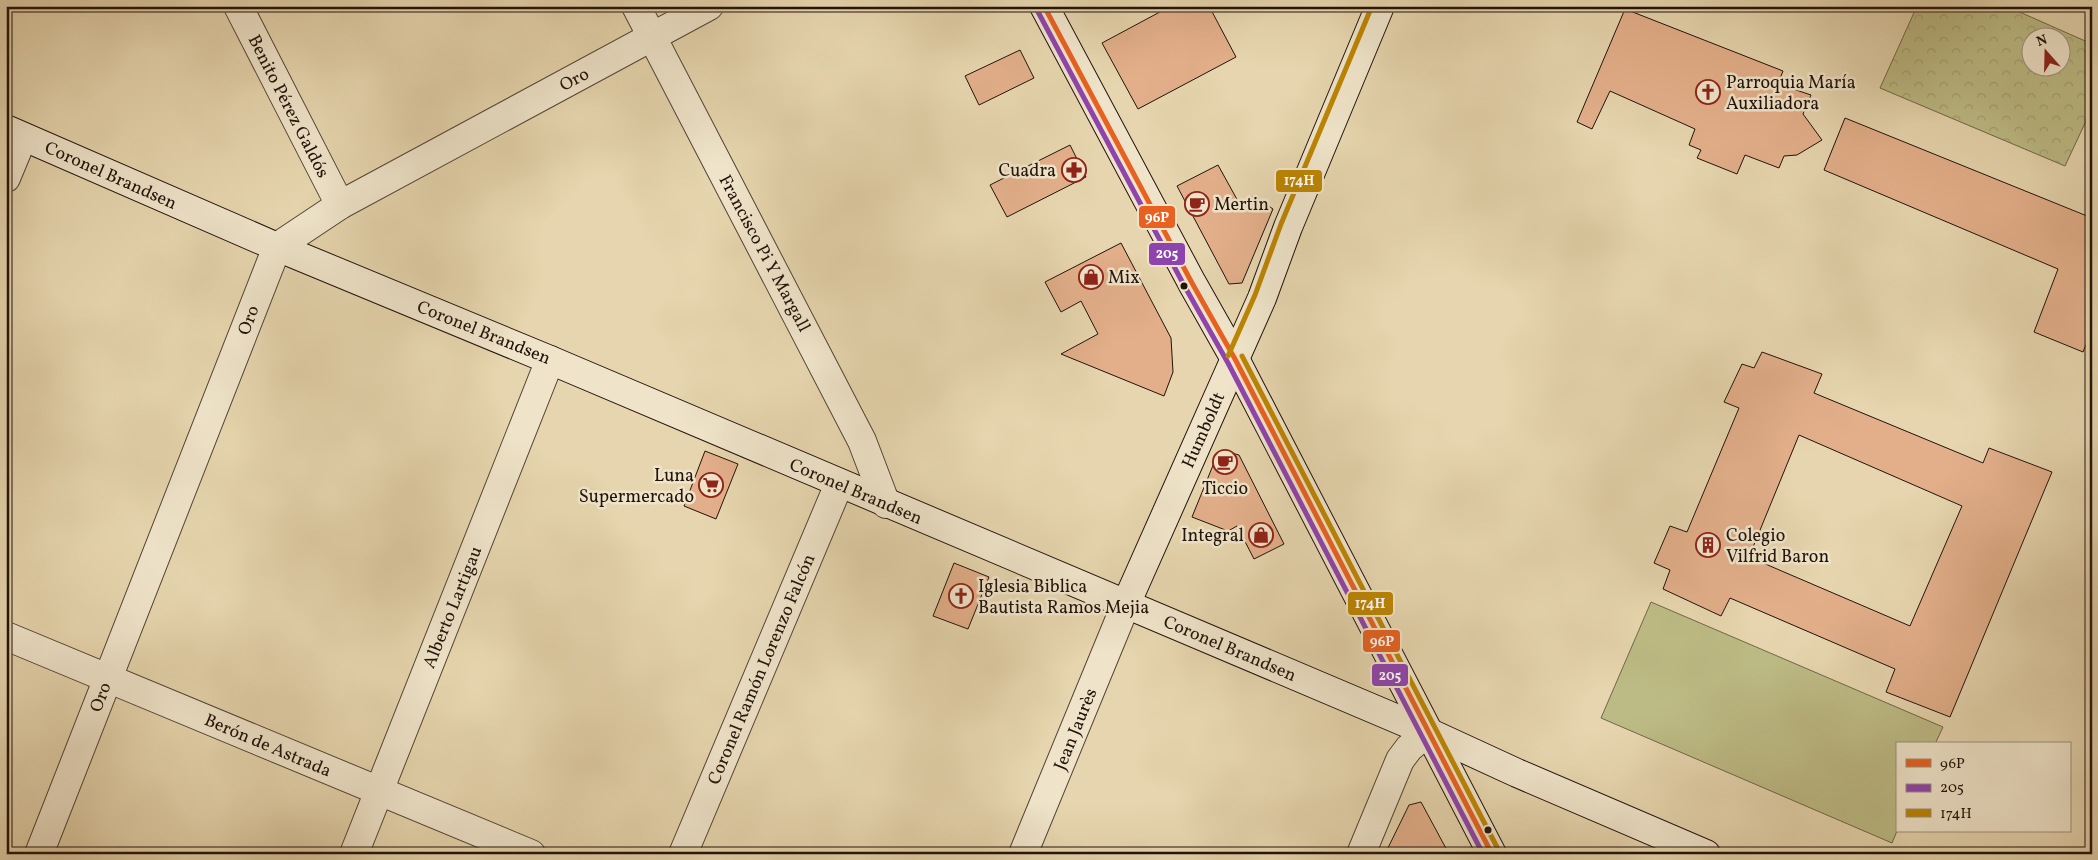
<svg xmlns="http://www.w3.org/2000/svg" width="2098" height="860" viewBox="0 0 2098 860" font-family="Vollkorn,serif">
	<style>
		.park { fill: url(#park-crowns); stroke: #706748; fill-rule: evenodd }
		.pitch { fill: #bdbb85; stroke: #706748 }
		.building { fill: #e2af8a; stroke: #22130a; fill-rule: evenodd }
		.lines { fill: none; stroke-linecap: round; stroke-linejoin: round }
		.street-casing { stroke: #534433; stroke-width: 30 }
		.secondary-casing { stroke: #22130a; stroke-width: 30 }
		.street { stroke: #efe4ca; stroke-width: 28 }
		.secondary { stroke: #efe4ca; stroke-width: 28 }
		.bus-1-casing { stroke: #efe4ca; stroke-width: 9 }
		.bus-2-casing { stroke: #efe4ca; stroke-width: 9 }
		.bus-3-casing { stroke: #efe4ca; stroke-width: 9 }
		.bus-1 { stroke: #e86121; stroke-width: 5 }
		.bus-2 { stroke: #8e44ad; stroke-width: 5 }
		.bus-3 { stroke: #bc8503; stroke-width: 5 }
		.bus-dot { fill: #22130a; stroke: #efe4ca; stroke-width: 2 }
		.labels { text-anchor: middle; stroke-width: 5; stroke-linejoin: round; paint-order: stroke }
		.street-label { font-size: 18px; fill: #22130a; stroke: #efe4ca }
		.poi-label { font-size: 18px; fill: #22130a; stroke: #efe4ca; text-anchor: start }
		.line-badge { stroke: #efe4ca; stroke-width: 2 }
		.badge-label { font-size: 14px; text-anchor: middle; font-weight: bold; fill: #fff }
	</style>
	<defs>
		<pattern id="park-crowns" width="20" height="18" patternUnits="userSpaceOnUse" patternTransform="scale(1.25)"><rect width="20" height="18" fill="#bdbb85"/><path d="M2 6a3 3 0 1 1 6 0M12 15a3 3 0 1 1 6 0" fill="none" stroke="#a2a072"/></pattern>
	</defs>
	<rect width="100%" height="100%" fill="#e6d5ae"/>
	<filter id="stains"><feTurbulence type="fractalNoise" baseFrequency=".004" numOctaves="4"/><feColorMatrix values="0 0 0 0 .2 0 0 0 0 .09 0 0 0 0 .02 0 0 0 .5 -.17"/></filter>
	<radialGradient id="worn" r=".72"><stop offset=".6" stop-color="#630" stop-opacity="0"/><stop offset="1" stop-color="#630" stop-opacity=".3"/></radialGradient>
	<path class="park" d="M1917,6h89l86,38v64l-27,58 -185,-78zM2030,38h30v30h-30z"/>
	<polygon class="pitch" points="1651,602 1943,727 1935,744 1897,744 1897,831 1892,843 1601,718"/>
	<g class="building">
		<polygon points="1171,6 1209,6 1236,57 1138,109 1102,43"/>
		<polygon points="1625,9 1783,71 1778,84 1811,95 1803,114 1822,140 1797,155 1784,156 1779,168 1745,155 1737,174 1697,158 1701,150 1689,145 1695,129 1610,91 1592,129 1577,122"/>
		<polygon points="1020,50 1034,78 979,105 965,76"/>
		<polygon points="1845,118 2092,218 2092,330 2083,352 2034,332 2058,269 1824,170"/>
		<polygon points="1070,145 1086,177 1007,217 990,185"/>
		<polygon points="1218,165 1239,203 1254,196 1273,209 1242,283 1229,284 1177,186"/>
		<polygon points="1121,243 1171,338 1173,372 1164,396 1061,354 1098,334 1081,301 1061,312 1045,282"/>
		<path d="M1762,352l60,22 -8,19 169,70 6,-15 63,24 -102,245 -64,-25 9,-23 -165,-71 -9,18 -58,-27 7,-19 -16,-7 16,-37 17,6 52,-124 -15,-6 18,-38 12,4zM1799,435l163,71 -52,120 -161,-69z"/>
		<polygon points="705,451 738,464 716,519 684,506"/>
		<polygon points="1224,451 1239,455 1284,544 1254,559 1237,526 1228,531 1192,517 1218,453"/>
		<polygon points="954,563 989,577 968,629 933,616"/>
		<polygon points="1421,802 1449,854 1385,854 1409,805"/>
	</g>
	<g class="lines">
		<defs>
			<g id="street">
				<polyline points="238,6 340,205"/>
				<polyline points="636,6 862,441 886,504"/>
				<polyline points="6,178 23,137"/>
				<polyline points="6,636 531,854"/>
				<polyline points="39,854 277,247 340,205 709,6"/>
				<polyline points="354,854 550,360"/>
				<polyline points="683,854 839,484"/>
				<polyline points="1023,854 1126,604"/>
				<polyline points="1361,854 1400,760 1409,748 1428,732"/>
			</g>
			<g id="secondary">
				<polyline points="1044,6 1192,283 1235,359 1492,854"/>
				<polyline points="6,129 277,247 550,360 1428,732 1517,773 1706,854"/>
				<polyline points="1126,604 1262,298 1288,227 1380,6"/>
			</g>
		</defs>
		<use href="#street" class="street-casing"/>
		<use href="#secondary" class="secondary-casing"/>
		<use href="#street" class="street"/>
		<use href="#secondary" class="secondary"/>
		<defs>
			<polyline id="bus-1" points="1044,6 1192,283 1235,359 1492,854"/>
			<polyline id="bus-2" points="1037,10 1185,287 1228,363 1483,854"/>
			<g id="bus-3">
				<polyline points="1228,356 1255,295 1281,224 1372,6"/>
				<polyline points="1242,356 1499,851"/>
			</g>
		</defs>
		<use href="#bus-1" class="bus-1-casing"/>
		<use href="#bus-2" class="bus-2-casing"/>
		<use href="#bus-3" class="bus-3-casing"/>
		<use href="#bus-1" class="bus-1"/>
		<use href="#bus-2" class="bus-2"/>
		<use href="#bus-3" class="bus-3"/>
	</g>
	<defs>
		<symbol id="church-ring" viewBox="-11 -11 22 22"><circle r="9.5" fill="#efe4ca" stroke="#8f2418" stroke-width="1.5"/><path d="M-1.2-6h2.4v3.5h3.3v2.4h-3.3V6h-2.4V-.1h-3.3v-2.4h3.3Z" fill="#8f2418"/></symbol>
		<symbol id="pharmacy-ring" viewBox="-11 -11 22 22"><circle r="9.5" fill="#efe4ca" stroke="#8f2418" stroke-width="1.5"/><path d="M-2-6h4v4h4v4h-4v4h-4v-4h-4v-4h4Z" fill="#8f2418"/></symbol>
		<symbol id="cafe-ring" viewBox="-11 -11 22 22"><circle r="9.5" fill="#efe4ca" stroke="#8f2418" stroke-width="1.5"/><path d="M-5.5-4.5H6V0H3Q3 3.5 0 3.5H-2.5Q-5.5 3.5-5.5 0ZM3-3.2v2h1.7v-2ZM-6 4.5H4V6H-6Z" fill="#8f2418"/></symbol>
		<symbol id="shop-ring" viewBox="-11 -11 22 22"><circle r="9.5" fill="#efe4ca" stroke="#8f2418" stroke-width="1.5"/><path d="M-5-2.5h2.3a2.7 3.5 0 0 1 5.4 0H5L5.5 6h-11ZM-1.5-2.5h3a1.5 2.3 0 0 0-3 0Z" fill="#8f2418"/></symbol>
		<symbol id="supermarket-ring" viewBox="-11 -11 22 22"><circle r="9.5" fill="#efe4ca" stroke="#8f2418" stroke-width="1.5"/><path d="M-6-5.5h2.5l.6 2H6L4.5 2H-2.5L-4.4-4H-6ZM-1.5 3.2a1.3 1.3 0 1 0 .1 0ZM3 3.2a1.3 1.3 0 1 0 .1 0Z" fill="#8f2418"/></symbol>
		<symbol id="building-ring" viewBox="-11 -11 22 22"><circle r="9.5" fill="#efe4ca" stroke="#8f2418" stroke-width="1.5"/><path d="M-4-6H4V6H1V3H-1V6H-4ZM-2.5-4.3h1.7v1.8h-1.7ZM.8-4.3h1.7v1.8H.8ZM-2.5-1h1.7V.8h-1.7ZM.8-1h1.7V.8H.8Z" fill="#8f2418"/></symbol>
	</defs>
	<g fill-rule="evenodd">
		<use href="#church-ring" x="1694" y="78" width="28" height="28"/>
		<use href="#pharmacy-ring" x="1060" y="156" width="28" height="28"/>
		<use href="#cafe-ring" x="1183" y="190" width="28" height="28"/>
		<use href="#shop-ring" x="1077" y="263" width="28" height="28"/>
		<use href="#cafe-ring" x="1211" y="448" width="28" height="28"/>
		<use href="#supermarket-ring" x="697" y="471" width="28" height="28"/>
		<use href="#shop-ring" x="1247" y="521" width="28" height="28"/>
		<use href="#building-ring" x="1694" y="531" width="28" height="28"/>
		<use href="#church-ring" x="947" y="582" width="28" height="28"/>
	</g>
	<g class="bus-dot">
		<circle cx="1184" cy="286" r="4.5"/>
		<circle cx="1488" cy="830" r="4.5"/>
	</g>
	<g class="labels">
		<g class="street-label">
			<text transform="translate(574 79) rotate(-28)" y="6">Oro</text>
			<text transform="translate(289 106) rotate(63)" y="6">Benito Pérez Galdós</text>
			<text transform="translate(111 175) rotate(24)" y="6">Coronel Brandsen</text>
			<text transform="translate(765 253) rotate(62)" y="6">Francisco Pi Y Margall</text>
			<text transform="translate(248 320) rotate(-69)" y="6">Oro</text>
			<text transform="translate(484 332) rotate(22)" y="6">Coronel Brandsen</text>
			<text transform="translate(1203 430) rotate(-66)" y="6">Humboldt</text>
			<text transform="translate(856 491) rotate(23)" y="6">Coronel Brandsen</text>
			<text transform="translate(452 607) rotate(-68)" y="6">Alberto Lartigau</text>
			<text transform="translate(1230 648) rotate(23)" y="6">Coronel Brandsen</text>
			<text transform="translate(761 669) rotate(-67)" y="6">Coronel Ramón Lorenzo Falcón</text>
			<text transform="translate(100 697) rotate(-69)" y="6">Oro</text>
			<text transform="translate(1075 729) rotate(-68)" y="6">Jean Jaurès</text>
			<text transform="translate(268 745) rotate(23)" y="6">Berón de Astrada</text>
		</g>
		<g class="poi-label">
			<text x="1726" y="88">Parroquia María<tspan x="1726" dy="21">Auxiliadora</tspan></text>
			<text x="1056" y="176" text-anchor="end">Cuadra</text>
			<text x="1214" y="210">Mertin</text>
			<text x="1108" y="283">Mix</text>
			<text x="694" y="481" text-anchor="end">Luna<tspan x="694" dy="21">Supermercado</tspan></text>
			<text x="1225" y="494" text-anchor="middle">Ticcio</text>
			<text x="1244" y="541" text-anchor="end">Integral</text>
			<text x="1726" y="541">Colegio<tspan x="1726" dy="21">Vilfrid Baron</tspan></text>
			<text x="978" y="592">Iglesia Biblica<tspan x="978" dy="21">Bautista Ramos Mejia</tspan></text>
		</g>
	</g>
	<g class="line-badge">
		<rect x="1275" y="169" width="48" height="24" rx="5" fill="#bc8503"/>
		<rect x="1138" y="205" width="38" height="24" rx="5" fill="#e86121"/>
		<rect x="1148" y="242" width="38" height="24" rx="5" fill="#8e44ad"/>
		<rect x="1347" y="591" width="47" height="25" rx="5" fill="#bc8503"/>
		<rect x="1362" y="629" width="39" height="24" rx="5" fill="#e86121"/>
		<rect x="1371" y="663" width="38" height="24" rx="5" fill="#8e44ad"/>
	</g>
	<g class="badge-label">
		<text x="1299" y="185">174H</text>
		<text x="1157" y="222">96P</text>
		<text x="1167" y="258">205</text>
		<text x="1370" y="608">174H</text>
		<text x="1382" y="646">96P</text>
		<text x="1390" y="680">205</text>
	</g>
	<rect width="2098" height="860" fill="none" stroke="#e6d5ae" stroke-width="25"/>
	<rect x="8" y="8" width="2083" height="845" fill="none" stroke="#22130a" stroke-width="2.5"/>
	<rect x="12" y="12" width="2073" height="835" fill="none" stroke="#22130a"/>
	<rect x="1896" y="742" width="175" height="90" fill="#efe4ca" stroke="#9d907d"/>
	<rect x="1906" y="759" width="25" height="8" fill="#e86121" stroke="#9d907d"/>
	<text x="1940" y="768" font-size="15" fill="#22130a">96P</text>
	<rect x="1906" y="784" width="25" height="8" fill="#8e44ad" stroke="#9d907d"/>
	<text x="1940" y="792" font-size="15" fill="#22130a">205</text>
	<rect x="1906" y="809" width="25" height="8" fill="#bc8503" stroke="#9d907d"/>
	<text x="1940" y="818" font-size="15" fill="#22130a">174H</text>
	<g transform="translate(2046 52) rotate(340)"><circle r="24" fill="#efe4ca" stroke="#9d907d"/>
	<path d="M0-4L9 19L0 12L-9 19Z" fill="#8f2418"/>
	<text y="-8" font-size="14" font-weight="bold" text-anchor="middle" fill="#22130a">N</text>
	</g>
	<rect width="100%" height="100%" filter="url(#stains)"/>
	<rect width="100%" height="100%" fill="url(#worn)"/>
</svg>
